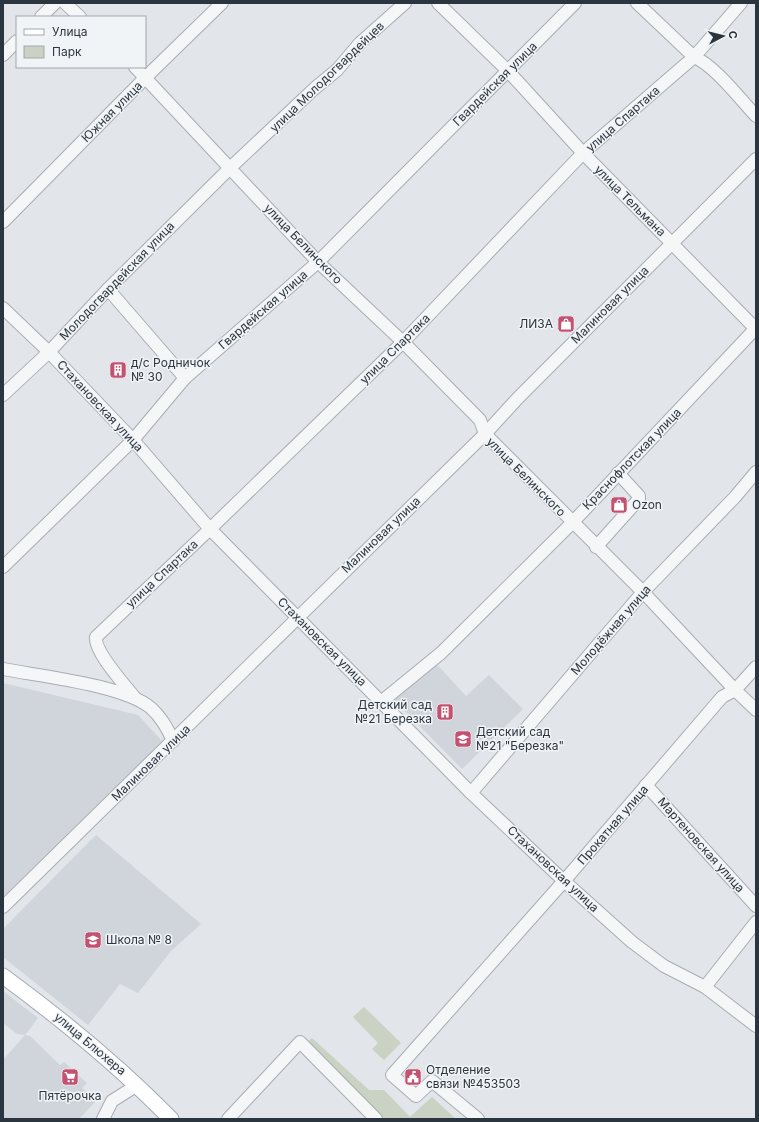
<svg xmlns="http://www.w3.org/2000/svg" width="759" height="1122" viewBox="0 0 759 1122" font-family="Inter,sans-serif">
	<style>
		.built { fill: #d0d5db }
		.green { fill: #c9d2c3 }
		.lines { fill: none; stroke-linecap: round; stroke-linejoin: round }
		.minor-casing { stroke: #a7adb3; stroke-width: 14 }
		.major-casing { stroke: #a2abb4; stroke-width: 17 }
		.minor { stroke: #f4f6f7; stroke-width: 12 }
		.major { stroke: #fff; stroke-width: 15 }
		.labels { text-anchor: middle; stroke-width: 3; stroke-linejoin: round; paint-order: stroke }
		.street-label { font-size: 12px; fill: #2b353f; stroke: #f1f4f6 }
		.poi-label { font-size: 12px; fill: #2b353f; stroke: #f1f4f6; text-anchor: start }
	</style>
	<rect width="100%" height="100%" fill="#e2e5e9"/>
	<g class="built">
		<polygon points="433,660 466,696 489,675 523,709 462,769 393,699"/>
		<polygon points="3,683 138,715 163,742 3,901"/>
		<polygon points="96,835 201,924 171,951 138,993 120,984 88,1025 3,957 3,929"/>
		<polygon points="3,991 38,1018 25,1035 30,1036 60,1065 64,1062 87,1083 82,1088 96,1101 79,1119 3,1119 3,1060 25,1035 17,1034 3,1023"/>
	</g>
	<g class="green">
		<polygon points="364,1007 401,1043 384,1060 372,1049 378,1043 353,1017"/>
		<polygon points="312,1038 369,1090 384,1090 410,1117 432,1097 456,1119 382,1119 305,1044"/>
	</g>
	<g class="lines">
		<defs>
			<g id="minor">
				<polyline points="65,3 80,17"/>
				<polyline points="438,3 509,72 583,153 756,329"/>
				<path d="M637,3l57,54c20,8 47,43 62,59"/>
				<polyline points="41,17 55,3"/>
				<polyline points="3,55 17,41"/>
				<polyline points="135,67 318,262 403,342 480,420 485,434 643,592 735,690 756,710"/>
				<polyline points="3,222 146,77 222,3"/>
				<polyline points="108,289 185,378"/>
				<polyline points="3,308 49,352 133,440 210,529 471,793 564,881 632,942 664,966 705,987 756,1026"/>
				<polyline points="3,395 49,352 108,289 231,167 315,88 337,70 360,43 405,3"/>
				<polyline points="596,547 639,499 639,496 618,473"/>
				<polyline points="3,567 133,440 185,378 318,262 575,3"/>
				<path d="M3,669c36,7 121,16 148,39 10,9 17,21 22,33"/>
				<path d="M135,698c-10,-13 -41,-46 -39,-61l114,-108 193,-187 180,-189 111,-96 47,-54"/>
				<polyline points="381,702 441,653 572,523 756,328"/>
				<polyline points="646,785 756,906"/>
				<polyline points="471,793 643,592 735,497 756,472"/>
				<polyline points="3,907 485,434 517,399 756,159"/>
				<polyline points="705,987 756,922"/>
				<polyline points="103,1119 112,1101 131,1089 136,1083"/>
				<polyline points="228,1119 300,1042 376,1119"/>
				<polyline points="478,1119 432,1081 416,1096 392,1075 564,881 722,697 735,690 756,667"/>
			</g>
			<path id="major" d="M3,976c60,44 116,90 168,143"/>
		</defs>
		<use href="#minor" class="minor-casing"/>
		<use href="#major" class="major-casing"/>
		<use href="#minor" class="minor"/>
		<use href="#major" class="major"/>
	</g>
	<defs>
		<symbol id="shop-square" viewBox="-11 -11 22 22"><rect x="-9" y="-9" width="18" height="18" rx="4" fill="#c35270" stroke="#f1f4f6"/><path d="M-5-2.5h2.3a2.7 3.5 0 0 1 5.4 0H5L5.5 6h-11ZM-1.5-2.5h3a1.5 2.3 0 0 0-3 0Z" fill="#fff"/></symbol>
		<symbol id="building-square" viewBox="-11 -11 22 22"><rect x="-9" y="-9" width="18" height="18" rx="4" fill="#c35270" stroke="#f1f4f6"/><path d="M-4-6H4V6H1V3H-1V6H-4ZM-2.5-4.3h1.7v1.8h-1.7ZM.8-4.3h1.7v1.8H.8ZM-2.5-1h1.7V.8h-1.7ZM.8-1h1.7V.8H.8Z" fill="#fff"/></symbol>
		<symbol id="school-square" viewBox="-11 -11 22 22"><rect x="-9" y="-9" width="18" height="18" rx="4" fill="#c35270" stroke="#f1f4f6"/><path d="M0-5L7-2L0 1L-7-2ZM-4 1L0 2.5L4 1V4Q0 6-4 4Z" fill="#fff"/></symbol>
		<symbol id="supermarket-square" viewBox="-11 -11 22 22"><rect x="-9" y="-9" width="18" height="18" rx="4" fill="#c35270" stroke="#f1f4f6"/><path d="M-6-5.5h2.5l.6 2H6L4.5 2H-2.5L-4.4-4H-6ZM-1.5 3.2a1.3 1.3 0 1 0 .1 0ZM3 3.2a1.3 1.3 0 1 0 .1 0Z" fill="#fff"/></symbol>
		<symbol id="civic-square" viewBox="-11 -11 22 22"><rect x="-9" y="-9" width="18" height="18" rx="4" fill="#c35270" stroke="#f1f4f6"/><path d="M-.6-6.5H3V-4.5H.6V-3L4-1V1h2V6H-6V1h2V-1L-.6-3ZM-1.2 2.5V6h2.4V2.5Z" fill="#fff"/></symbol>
	</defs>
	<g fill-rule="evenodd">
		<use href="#shop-square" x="556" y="314" width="20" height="20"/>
		<use href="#building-square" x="108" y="360" width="20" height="20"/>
		<use href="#shop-square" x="609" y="495" width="20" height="20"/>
		<use href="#building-square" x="435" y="702" width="20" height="20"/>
		<use href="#school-square" x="453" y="729" width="20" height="20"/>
		<use href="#school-square" x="83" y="930" width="20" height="20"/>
		<use href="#supermarket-square" x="60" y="1067" width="20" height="20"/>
		<use href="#civic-square" x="403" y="1067" width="20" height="20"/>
	</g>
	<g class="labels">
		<g class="street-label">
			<text transform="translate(327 77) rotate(-44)" y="4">улица Молодогвардейцев</text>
			<text transform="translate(495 84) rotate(-45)" y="4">Гвардейская улица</text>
			<text transform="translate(112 112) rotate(-45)" y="4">Южная улица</text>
			<text transform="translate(623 119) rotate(-41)" y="4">улица Спартака</text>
			<text transform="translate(630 201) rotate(45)" y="4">улица Тельмана</text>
			<text transform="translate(303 244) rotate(46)" y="4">улица Белинского</text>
			<text transform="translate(117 281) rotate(-46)" y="4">Молодогвардейская улица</text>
			<text transform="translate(610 305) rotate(-45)" y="4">Малиновая улица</text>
			<text transform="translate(263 310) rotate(-41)" y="4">Гвардейская улица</text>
			<text transform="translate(395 349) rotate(-45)" y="4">улица Спартака</text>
			<text transform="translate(100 406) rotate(47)" y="4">Стахановская улица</text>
			<text transform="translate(632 459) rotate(-46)" y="4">Краснофлотская улица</text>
			<text transform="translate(526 477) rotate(45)" y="4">улица Белинского</text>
			<text transform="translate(381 535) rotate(-44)" y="4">Малиновая улица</text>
			<text transform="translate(162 574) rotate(-43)" y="4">улица Спартака</text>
			<text transform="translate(611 630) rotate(-49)" y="4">Молодёжная улица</text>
			<text transform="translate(322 642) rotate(45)" y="4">Стахановская улица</text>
			<text transform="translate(151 763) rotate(-44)" y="4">Малиновая улица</text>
			<text transform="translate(613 825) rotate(-49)" y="4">Прокатная улица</text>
			<text transform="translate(701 845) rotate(48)" y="4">Мартеновская улица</text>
			<text transform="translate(553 869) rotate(43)" y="4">Стахановская улица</text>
			<text transform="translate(90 1044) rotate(40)" y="4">улица Блюхера</text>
		</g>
		<g class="poi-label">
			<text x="553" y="328" text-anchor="end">ЛИЗА</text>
			<text x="131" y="367">д/с Родничок<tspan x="131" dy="14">№ 30</tspan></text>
			<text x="632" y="509">Ozon</text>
			<text x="432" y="709" text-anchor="end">Детский сад<tspan x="432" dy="14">№21 Березка</tspan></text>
			<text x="476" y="736">Детский сад<tspan x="476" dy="14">№21 "Березка"</tspan></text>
			<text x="106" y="944">Школа № 8</text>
			<text x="426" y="1074">Отделение<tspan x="426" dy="14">связи №453503</tspan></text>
			<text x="70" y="1100" text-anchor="middle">Пятёрочка</text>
		</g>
	</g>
	<rect width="759" height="1122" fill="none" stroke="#2b353f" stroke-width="8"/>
	<rect x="16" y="16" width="130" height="52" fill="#f1f4f6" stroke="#a2a8ad"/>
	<rect x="24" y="29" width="20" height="6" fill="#ffffff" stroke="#a2a8ad"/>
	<text x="52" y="36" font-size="12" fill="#2b353f">Улица</text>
	<rect x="24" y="46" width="20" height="12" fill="#c9d2c3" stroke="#a2a8ad"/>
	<text x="52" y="56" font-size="12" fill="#2b353f">Парк</text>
	<g transform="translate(723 36) rotate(83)" stroke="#f1f4f6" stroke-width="3" paint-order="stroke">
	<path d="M0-3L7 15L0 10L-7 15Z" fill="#2b353f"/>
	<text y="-6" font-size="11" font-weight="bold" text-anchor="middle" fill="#2b353f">С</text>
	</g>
</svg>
